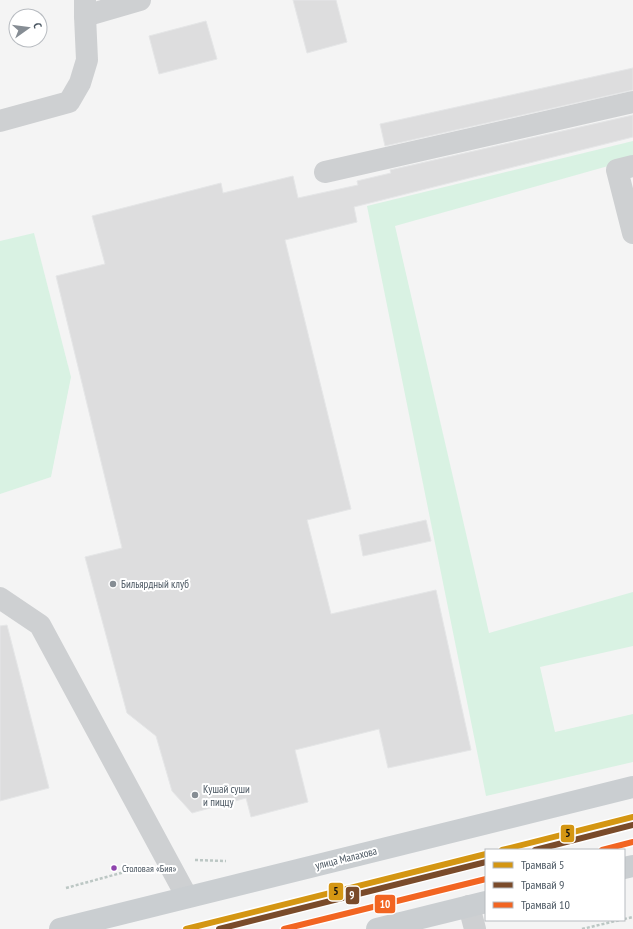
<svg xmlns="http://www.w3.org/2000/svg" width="633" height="929" viewBox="0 0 633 929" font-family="'PT Sans Narrow',sans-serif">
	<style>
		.green { fill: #d9f2e3 }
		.building { fill: #ddddde; stroke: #e5e6e7 }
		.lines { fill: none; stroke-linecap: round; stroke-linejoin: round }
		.path { stroke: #bcc7c4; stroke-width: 2.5; stroke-dasharray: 3 2; stroke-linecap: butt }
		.minor { stroke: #ced0d2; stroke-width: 22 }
		.major { stroke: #caced1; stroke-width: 22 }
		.tram-1-casing { stroke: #fff; stroke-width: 9 }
		.tram-2-casing { stroke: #fff; stroke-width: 9 }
		.tram-3-casing { stroke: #fff; stroke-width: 9 }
		.tram-1 { stroke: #d49613; stroke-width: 6 }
		.tram-2 { stroke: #7a4b2a; stroke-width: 6 }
		.tram-3 { stroke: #f26522; stroke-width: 6 }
		.poi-dot { fill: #868d94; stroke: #fff; stroke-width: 1.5 }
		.bus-dot { fill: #8e44ad; stroke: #fff; stroke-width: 1.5 }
		.labels { text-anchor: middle; stroke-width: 4; stroke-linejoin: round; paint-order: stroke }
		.bus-label { font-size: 10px; fill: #4a5661; stroke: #fff; text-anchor: start }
		.poi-label { font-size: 11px; fill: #4a5661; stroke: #fff; text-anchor: start }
		.street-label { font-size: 11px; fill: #4a5661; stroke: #fff }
		.line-badge { stroke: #fff; stroke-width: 1.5 }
		.badge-label { font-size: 11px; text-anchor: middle; font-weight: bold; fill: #fff }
		.pale-badge-label { font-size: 11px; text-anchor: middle; font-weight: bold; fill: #111 }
	</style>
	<rect width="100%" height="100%" fill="#f4f4f4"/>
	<g class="green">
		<polygon points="633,141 633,159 395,226 489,633 633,592 633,646 540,667 555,732 633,714 633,762 486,796 367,206"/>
		<polygon points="34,233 71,377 51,477 0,494 0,241"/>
	</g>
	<g class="building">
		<polygon points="293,0 336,0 347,42 307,53"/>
		<polygon points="206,21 217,59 159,74 149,36"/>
		<polygon points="633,68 633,90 385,146 380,124"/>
		<polygon points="633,115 633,137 354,207 357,222 285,240 351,509 307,520 331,614 436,590 471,750 388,768 379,729 295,750 308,802 251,817 246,798 192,813 172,791 156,736 127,713 85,557 122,548 56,276 105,264 92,216 221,183 223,193 293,176 298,198 358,185 357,181 391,173 390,170"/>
		<polygon points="426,520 431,541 363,556 359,535"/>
		<polygon points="7,625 49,788 0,801 0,626"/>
	</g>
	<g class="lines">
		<g class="path">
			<polyline points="195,860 226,861"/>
			<polyline points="66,888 143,867"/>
			<polyline points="624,919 633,917"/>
			<polyline points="582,929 620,920"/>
		</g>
		<g class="minor">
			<polyline points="85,16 140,0"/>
			<polyline points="0,121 69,102 80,83 87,60 85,16 85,0"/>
			<polyline points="633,166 617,170 633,233"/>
			<polyline points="325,172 633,102"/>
			<polyline points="0,598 40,625 187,897"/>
			<polyline points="469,906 475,929"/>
		</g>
		<g class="major">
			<polyline points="624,868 633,866"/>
			<polyline points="60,929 633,787"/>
			<polyline points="377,929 486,902"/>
		</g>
		<defs>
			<g id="tram-1">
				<polyline points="502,850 633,817"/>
				<polyline points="186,929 486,854"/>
			</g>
			<g id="tram-2">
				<polyline points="535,850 633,825"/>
				<polyline points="219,929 486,862"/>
			</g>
			<g id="tram-3">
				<polyline points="602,850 633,842"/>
				<polyline points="284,929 486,879"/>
			</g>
		</defs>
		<use href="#tram-1" class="tram-1-casing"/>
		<use href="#tram-2" class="tram-2-casing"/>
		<use href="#tram-3" class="tram-3-casing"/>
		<use href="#tram-1" class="tram-1"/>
		<use href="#tram-2" class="tram-2"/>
		<use href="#tram-3" class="tram-3"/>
	</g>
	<g class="poi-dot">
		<circle cx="113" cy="584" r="4"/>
		<circle cx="195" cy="795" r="4"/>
	</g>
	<circle class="bus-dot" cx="114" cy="868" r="3.5"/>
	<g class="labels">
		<g class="bus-label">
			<text x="122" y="872">Столовая «Бия»</text>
		</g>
		<g class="poi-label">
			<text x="121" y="588">Бильярдный клуб</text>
			<text x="203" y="793">Кушай суши<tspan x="203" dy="13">и пиццу</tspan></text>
		</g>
		<g class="street-label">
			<text transform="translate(346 858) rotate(-14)" y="4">улица Малахова</text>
		</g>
	</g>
	<g class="line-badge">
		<rect x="560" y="824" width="15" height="19" rx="4" fill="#d49613"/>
		<rect x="328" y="882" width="16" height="19" rx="4" fill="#d49613"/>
		<rect x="345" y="886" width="15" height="19" rx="4" fill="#7a4b2a"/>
		<rect x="374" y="894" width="22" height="20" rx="4" fill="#f26522"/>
	</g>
	<g class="badge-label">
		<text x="352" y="899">9</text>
		<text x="385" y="908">10</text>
	</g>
	<g class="pale-badge-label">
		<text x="568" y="837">5</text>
		<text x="336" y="895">5</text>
	</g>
	<rect x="485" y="849" width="140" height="72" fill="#ffffff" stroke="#b7bbc0"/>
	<rect x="493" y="862" width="20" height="6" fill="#d49613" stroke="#b7bbc0"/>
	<text x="521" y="869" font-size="12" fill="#4a5661">Трамвай 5</text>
	<rect x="493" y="882" width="20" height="6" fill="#7a4b2a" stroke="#b7bbc0"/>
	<text x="521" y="889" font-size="12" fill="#4a5661">Трамвай 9</text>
	<rect x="493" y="902" width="20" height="6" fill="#f26522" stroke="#b7bbc0"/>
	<text x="521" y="909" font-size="12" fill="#4a5661">Трамвай 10</text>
	<g transform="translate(28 28) rotate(76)"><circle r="19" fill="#ffffff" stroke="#b7bbc0"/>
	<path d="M0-3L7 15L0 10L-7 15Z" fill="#868d94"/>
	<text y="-6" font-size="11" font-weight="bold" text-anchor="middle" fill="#4a5661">С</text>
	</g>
</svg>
